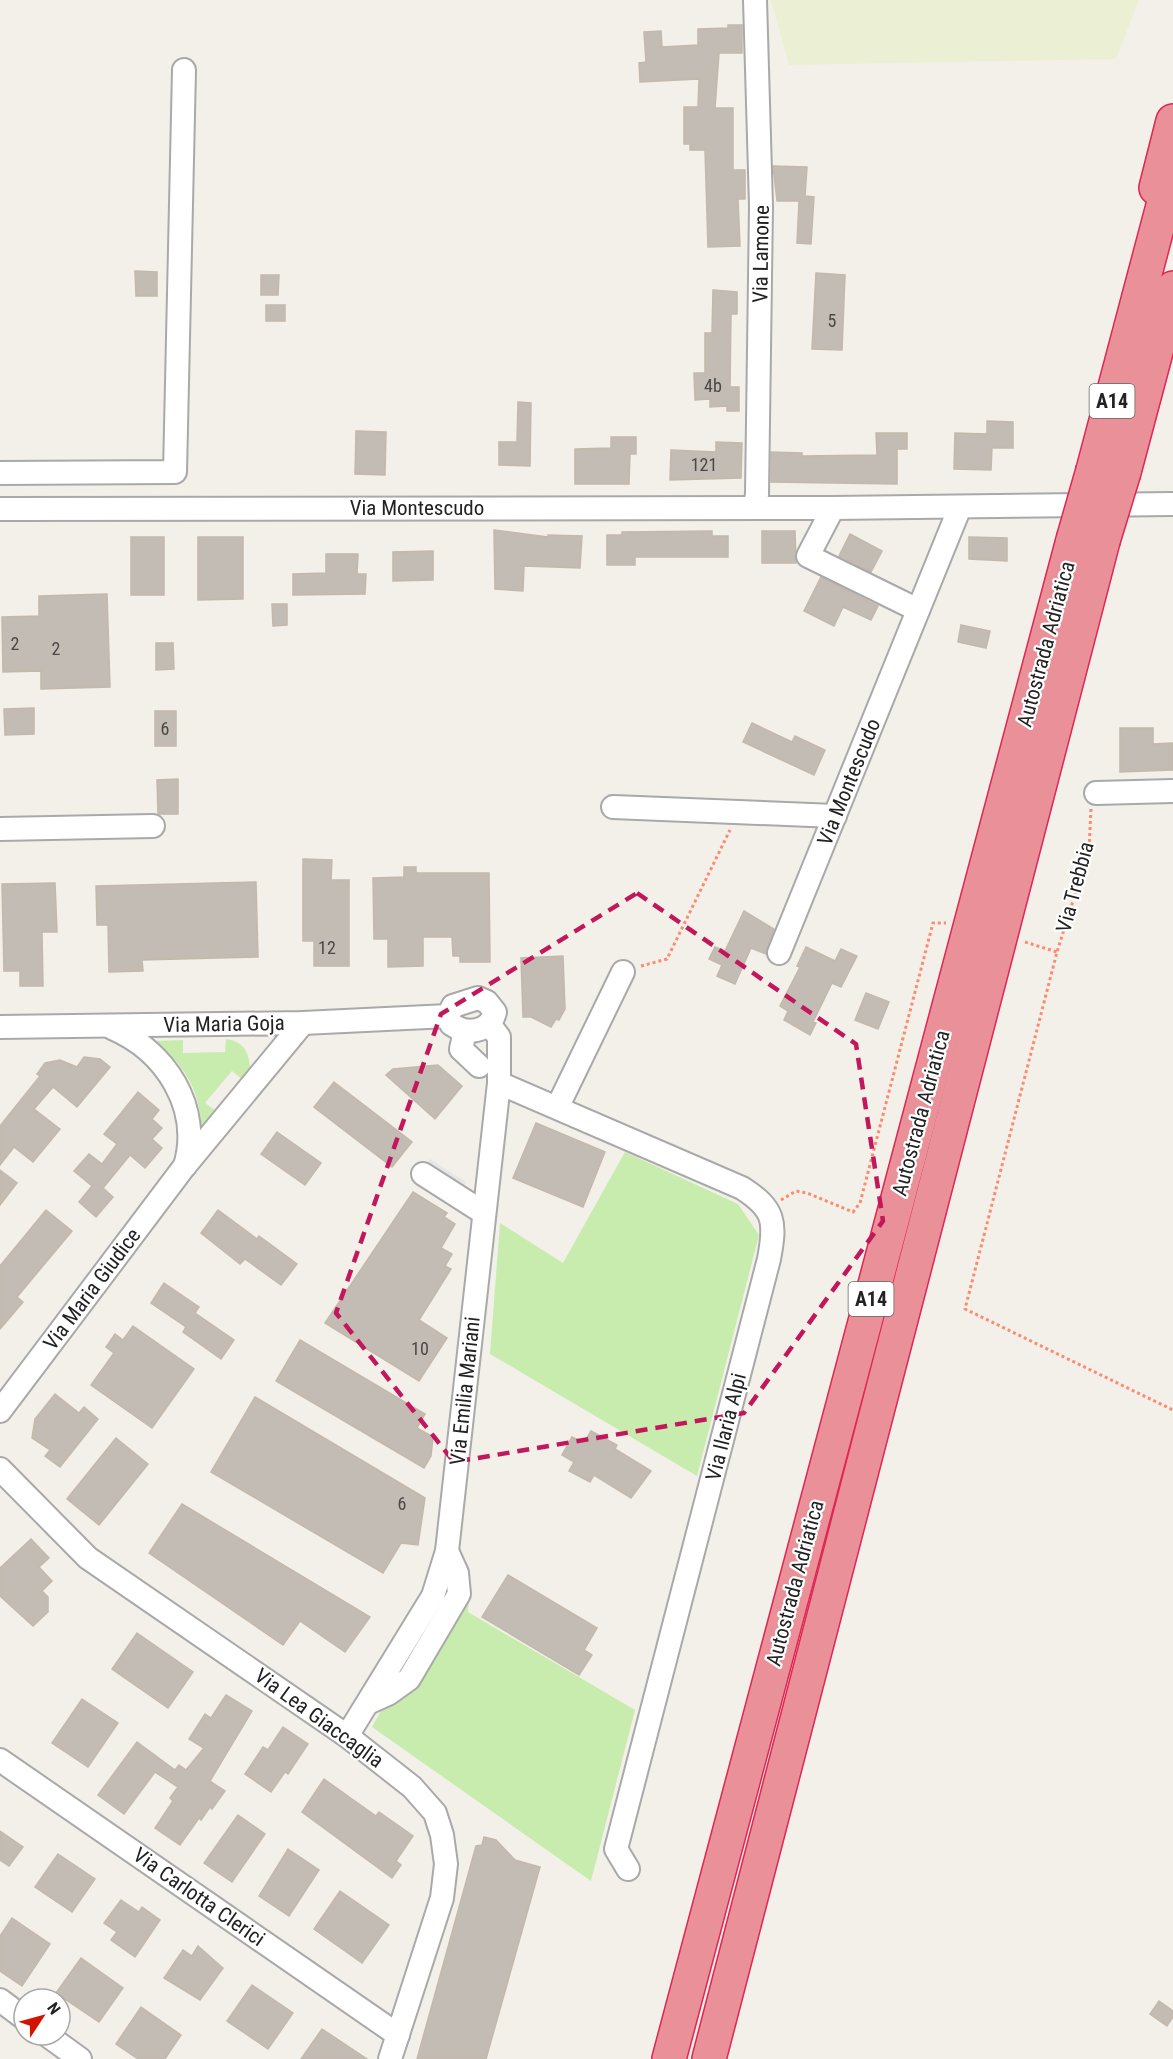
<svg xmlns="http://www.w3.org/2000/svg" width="1173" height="2059" viewBox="0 0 1173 2059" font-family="'Roboto Condensed',sans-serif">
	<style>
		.farmland { fill: #ebf0d4 }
		.grass { fill: #c7ecae }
		.parking { fill: #e6e6e6 }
		.building { fill: #c3bcb4; stroke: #c4b8aa; stroke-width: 1.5 }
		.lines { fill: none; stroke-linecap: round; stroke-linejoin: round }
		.minor-casing { stroke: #a9a9a9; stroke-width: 26 }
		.highway-casing { stroke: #df2654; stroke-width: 36 }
		.path { stroke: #fd8b6f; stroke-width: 3; stroke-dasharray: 3 3; stroke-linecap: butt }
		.minor { stroke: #fff; stroke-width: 22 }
		.highway { stroke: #e99098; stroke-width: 33 }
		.highway-bridge-casing { stroke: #df2654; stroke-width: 36; stroke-linecap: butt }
		.highway-bridge { stroke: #e99098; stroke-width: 33 }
		.marked { fill: none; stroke: #c2185b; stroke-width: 4.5; stroke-dasharray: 12 8; stroke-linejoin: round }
		.labels { text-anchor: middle; stroke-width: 4.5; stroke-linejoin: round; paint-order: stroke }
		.number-label { font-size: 18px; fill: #4a4846 }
		.shield { fill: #fff; stroke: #646464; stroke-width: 1.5 }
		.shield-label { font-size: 20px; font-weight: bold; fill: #222 }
		.street-label { font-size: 21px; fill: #222; stroke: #fff }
	</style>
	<rect width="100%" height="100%" fill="#f2f0e8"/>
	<polygon class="farmland" points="771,0 1139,0 1116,59 789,65"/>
	<g class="grass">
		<path d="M226,1039c16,2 23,12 24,28l-9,11 -9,-7 -27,32 10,7 -13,20c-3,-43 -16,-61 -46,-89l27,-1v13l42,-1z"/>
		<polygon points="625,1152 738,1204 759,1235 697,1476 490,1354 500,1223 563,1263"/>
		<polygon points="469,1597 468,1612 635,1710 591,1881 372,1727 383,1707"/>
	</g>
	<polygon class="parking" points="430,1159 466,1182 461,1190 424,1167"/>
	<g class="building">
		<polygon points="728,25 742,25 742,53 719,53 715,108 733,108 733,170 745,170 745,199 738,199 740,246 708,247 705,150 690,150 690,144 684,144 684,107 698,107 699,79 640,82 639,63 646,62 644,32 661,31 662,47 698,45 698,29 728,28"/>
		<polygon points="773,166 807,167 805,196 814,197 811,244 797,243 799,201 777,201"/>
		<polygon points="135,271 157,272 157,296 136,296"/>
		<polygon points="816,273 845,275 842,350 812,349"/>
		<polygon points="261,275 279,275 278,295 261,295"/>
		<polygon points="713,290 737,292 737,314 731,314 730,387 739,387 739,411 727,411 727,406 710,407 710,399 695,400 694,373 705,373 705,333 712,333"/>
		<rect x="266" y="305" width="19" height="16"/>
		<polygon points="518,402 531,403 530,466 499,465 499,442 517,442"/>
		<polygon points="987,421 1013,422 1013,448 992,448 991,470 954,469 955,433 987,434"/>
		<polygon points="356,431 386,432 385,475 355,474"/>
		<polygon points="876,433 907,433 907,449 897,449 897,484 771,482 771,452 802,453 802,456 877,455"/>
		<polygon points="611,437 636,437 636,454 630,454 629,484 575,484 575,449 611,448"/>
		<polygon points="716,442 742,443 741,478 670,480 671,450 716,452"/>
		<polygon points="494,530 548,537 548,535 582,536 580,568 524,566 523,591 495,589"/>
		<polygon points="712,531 712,536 728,536 728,557 635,557 635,565 607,565 607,535 622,535 622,532"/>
		<polygon points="762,531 795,531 796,563 762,563"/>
		<polygon points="850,534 882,551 871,572 839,556"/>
		<rect x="131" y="537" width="33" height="58"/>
		<polygon points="198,537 243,537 243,599 198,600"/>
		<polygon points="969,537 1007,538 1007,561 969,559"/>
		<polygon points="433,551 433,580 393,581 393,552"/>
		<polygon points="326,554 358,554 357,574 366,574 365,594 293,595 293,574 326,573"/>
		<polygon points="821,577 878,606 871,620 843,607 834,626 804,611"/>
		<polygon points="107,594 110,687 41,689 41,671 3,672 2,617 39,616 39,596"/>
		<polygon points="272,604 287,604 287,625 273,626"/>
		<polygon points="961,625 990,631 986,648 958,642"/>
		<polygon points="156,643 173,643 174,669 156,670"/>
		<polygon points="34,708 34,734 5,735 4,709"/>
		<rect x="155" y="711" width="21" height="35"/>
		<polygon points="752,723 792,742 795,736 825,750 814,775 743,742"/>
		<polygon points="1120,728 1153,728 1153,744 1173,743 1173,770 1120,772"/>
		<polygon points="178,779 178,814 158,814 157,780"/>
		<polygon points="303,859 332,860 331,880 349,880 349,966 314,966 314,941 303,941"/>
		<polygon points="404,867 416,867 416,873 489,873 490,962 460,962 460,956 453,956 452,937 423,937 423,966 388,967 388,939 374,939 373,878 404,877"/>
		<polygon points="256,882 258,957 142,960 143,971 109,972 108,925 97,925 96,886"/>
		<polygon points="55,883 57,932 42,932 43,986 20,986 20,971 4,971 2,884"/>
		<polygon points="744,911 774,929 766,954 751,948 735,984 717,976 722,965 709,959 715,947 725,951"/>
		<polygon points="806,947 835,961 841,949 857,956 841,987 832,983 813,1022 816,1023 810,1035 784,1020 788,1011 780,1006 800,967 797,966"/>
		<polygon points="563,956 565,1009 559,1020 556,1019 551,1027 531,1017 523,1017 521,958"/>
		<polygon points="866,993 889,1002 878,1029 855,1020"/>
		<polygon points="84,1057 100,1059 110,1067 77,1107 53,1087 34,1109 60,1129 33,1162 14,1147 0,1165 0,1126 40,1076 37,1074 45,1063 60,1060 77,1067"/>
		<polygon points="438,1065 462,1086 435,1119 386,1075 393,1069"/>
		<polygon points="334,1082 412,1142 392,1167 314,1107"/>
		<polygon points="138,1092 159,1110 152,1119 162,1128 152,1139 162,1148 145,1168 130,1155 103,1188 113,1197 96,1217 79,1202 92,1186 74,1171 89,1154 102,1164 117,1144 104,1134"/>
		<polygon points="536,1123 605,1152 583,1207 513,1178"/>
		<polygon points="277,1132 321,1163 305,1185 261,1154"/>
		<polygon points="0,1170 17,1183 0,1205"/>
		<polygon points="413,1192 447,1213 444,1217 455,1224 441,1248 452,1254 445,1266 451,1269 419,1320 447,1338 419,1381 325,1323"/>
		<polygon points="46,1210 72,1231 17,1297 23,1302 0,1329 0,1266"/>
		<polygon points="218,1210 257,1239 259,1236 297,1264 281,1285 245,1259 240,1264 201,1233"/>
		<polygon points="164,1283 199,1307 195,1313 234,1340 221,1359 183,1332 186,1327 151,1303"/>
		<polygon points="133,1326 194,1369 152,1428 91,1385 114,1353 106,1347 115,1334 123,1340"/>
		<polygon points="300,1340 425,1414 417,1428 433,1437 431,1456 424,1468 276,1381"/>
		<polygon points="55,1394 79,1413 84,1407 98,1419 60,1467 45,1456 50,1450 32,1438 35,1419"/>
		<polygon points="255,1397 425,1498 418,1545 401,1543 383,1573 211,1472"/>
		<polygon points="591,1431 617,1445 615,1449 651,1471 631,1498 594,1475 590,1482 569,1471 574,1462 562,1455 572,1437 584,1443"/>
		<polygon points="116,1438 148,1464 99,1525 67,1499"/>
		<polygon points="182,1504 370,1617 345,1652 300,1621 283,1645 149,1553"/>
		<polygon points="31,1539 49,1558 39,1567 52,1581 42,1591 48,1597 48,1612 33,1626 0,1596 0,1568"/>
		<polygon points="508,1575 597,1628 584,1650 592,1655 579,1675 482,1617"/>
		<polygon points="137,1633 193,1672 168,1708 112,1669"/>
		<polygon points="226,1695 252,1711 210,1781 225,1791 212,1809 210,1807 201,1820 199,1818 180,1845 155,1828 173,1801 170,1798 178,1787 155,1772 124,1814 98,1795 137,1742 175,1770 179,1765 186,1770 204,1748 189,1739 205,1714 211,1718"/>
		<polygon points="82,1699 118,1723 88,1767 52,1743"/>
		<polygon points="283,1727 308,1744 288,1774 285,1772 271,1792 245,1774 263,1747 268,1750"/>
		<polygon points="324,1779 376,1816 379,1812 413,1836 396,1861 401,1865 392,1878 302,1812"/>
		<polygon points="238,1815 265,1834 232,1882 204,1863"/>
		<polygon points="0,1831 23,1847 9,1866 0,1860"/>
		<polygon points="484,1837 496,1840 515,1860 540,1867 486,2059 417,2059 476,1846 482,1845"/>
		<polygon points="288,1849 319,1870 289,1916 259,1896"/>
		<polygon points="58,1854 95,1879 72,1912 35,1887"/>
		<polygon points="340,1891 389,1925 362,1963 314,1929"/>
		<polygon points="121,1900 139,1912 142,1907 160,1920 135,1957 111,1940 117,1932 104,1923"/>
		<polygon points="12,1918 50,1944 22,1986 0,1971 0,1936"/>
		<polygon points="198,1946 223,1968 200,2000 164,1978 183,1950 192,1956"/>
		<polygon points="81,1958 123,1988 99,2022 56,1993"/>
		<polygon points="252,1985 293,2013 268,2049 227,2021"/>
		<polygon points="1159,2001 1173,2011 1173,2017 1167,2026 1150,2014"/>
		<polygon points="141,2007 181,2035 165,2059 138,2059 116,2044"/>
		<polygon points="322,2029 367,2059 301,2059"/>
	</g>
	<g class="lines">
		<defs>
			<g id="minor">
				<polyline points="0,473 175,472 184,70"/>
				<polyline points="755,507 757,494 761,206 755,0"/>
				<polyline points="833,508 808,556 918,610"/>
				<polyline points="0,509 833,508 1173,504"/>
				<polyline points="1096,793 1173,791"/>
				<polyline points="613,807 835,816"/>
				<polyline points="0,829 153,826"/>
				<polyline points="779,953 960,507"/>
				<path d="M478,998l9,4 8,10c-5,21 -29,23 -44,12l-3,-8 5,-10z"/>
				<polyline points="0,1027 303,1023 448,1016"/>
				<path d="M112,1028c54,23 90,80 73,138"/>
				<polyline points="465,1031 461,1049 479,1066"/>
				<path d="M499,1083l243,105c33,21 34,34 27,71l-153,590 12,20"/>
				<polyline points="558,1106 623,972"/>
				<polyline points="423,1174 484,1213"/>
				<polyline points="0,1411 184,1167 303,1023"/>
				<polyline points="0,1469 88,1558 347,1736 412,1787 435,1813 442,1835 446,1864 442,1898 390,2059"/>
				<polyline points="368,1703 388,1694 409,1679 459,1594 457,1573 447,1551"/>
				<polyline points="347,1736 433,1596 447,1551 499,1083 499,1037 489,1024"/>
				<polyline points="0,1760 398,2035"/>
				<polyline points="0,2000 24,2018"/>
				<polyline points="47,2035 80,2059"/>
			</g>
			<g id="highway">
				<polyline points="1156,188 1173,121"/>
				<polyline points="1093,470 1173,168"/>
				<polyline points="1124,472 1173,288"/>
				<polyline points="669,2059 1073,540"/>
				<polyline points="709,2059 1103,541"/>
			</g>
		</defs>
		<use href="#minor" class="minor-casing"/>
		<use href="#highway" class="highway-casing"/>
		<g class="path">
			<polyline points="1091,809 1089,850 1057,952 965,1309 1173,1410"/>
			<polyline points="1025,942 1057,952"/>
			<polyline points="641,966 667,959 730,830"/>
			<polyline points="781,1200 796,1191 807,1193 853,1212 860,1203 933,923 946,923"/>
		</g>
		<use href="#minor" class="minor"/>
		<use href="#highway" class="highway"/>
		<defs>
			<g id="highway-bridge">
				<polyline points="1073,540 1093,470"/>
				<polyline points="1103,541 1124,472"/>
			</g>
		</defs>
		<use href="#highway-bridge" class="highway-bridge-casing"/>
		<use href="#highway-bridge" class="highway-bridge"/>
	</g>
	<path class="marked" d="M637,893l219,151 27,177 -139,192 -290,49 -118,-149 105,-299z"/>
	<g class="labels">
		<g class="number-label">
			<text x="832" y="327">5</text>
			<text x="713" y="392">4b</text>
			<text x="704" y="471">121</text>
			<text x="15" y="650">2</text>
			<text x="56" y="655">2</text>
			<text x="165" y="735">6</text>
			<text x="327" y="954">12</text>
			<text x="420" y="1355">10</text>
			<text x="402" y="1510">6</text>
		</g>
		<g class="shield">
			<rect x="1089.5" y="384" width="45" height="34" rx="4.5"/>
			<rect x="848.5" y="1282" width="45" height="34" rx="4.5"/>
		</g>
		<g class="shield-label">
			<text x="1112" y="408">A14</text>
			<text x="871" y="1306">A14</text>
		</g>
		<g class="street-label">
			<text transform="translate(761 254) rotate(-89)" y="7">Via Lamone</text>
			<text x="417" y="515">Via Montescudo</text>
			<text transform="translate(1046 644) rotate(-75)" y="7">Autostrada Adriatica</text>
			<text transform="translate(849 782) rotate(-68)" y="7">Via Montescudo</text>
			<text transform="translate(1075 887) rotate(-75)" y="7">Via Trebbia</text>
			<text transform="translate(224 1024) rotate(-1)" y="7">Via Maria Goja</text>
			<text transform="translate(921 1113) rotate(-75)" y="7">Autostrada Adriatica</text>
			<text transform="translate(92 1289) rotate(-53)" y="7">Via Maria Giudice</text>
			<text transform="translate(465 1391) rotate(-84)" y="7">Via Emilia Mariani</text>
			<text transform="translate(726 1427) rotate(-76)" y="7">Via Ilaria Alpi</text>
			<text transform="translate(795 1583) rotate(-75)" y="7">Autostrada Adriatica</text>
			<text transform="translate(319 1718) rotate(36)" y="7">Via Lea Giaccaglia</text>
			<text transform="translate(199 1897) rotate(35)" y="7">Via Carlotta Clerici</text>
		</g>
	</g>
	<g transform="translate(42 2017) rotate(54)"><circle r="28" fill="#ffffff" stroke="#a7a7a7" stroke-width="1.5"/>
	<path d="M0-4.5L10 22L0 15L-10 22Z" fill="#d31400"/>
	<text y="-9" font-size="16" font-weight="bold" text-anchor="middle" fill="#222222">N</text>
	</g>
</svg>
